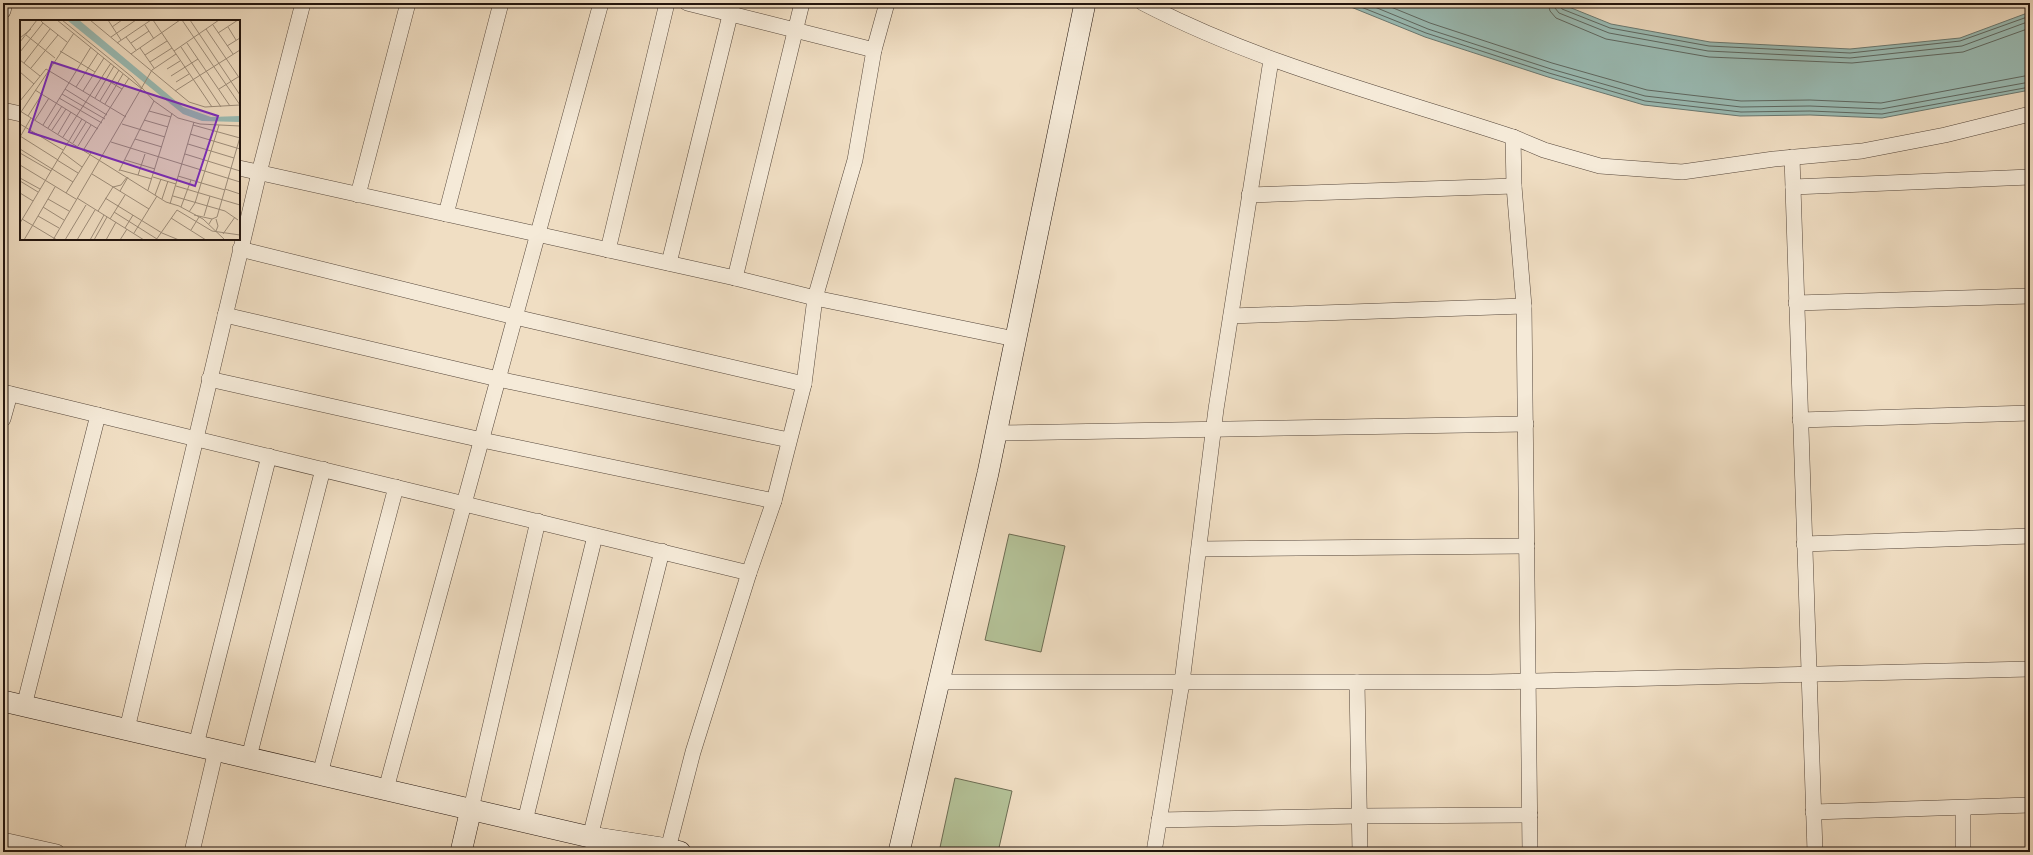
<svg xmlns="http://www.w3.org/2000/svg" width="2033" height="855" viewBox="0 0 2033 855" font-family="'IM FELL DW Pica',serif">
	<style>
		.green { fill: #b4c298; stroke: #6c6c53 }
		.water { fill: #9abcb5; stroke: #6a7972 }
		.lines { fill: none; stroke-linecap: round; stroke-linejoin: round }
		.shore { stroke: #5e6862; stroke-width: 1 }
		.street-casing { stroke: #56473b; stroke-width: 16 }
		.secondary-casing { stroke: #23150e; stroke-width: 22 }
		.street { stroke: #f5ead8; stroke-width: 15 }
		.secondary { stroke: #f5ead8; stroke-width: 21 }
		.inset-road { fill: none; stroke: #9e8e7b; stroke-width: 1 }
		.view { fill: #7b2cbf; fill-opacity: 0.15; stroke: #7b2cbf; stroke-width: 2 }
		.inset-edge { fill: none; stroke: #23150e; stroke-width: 2 }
	</style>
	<rect width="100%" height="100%" fill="#f0dec3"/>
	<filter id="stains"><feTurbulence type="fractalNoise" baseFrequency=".005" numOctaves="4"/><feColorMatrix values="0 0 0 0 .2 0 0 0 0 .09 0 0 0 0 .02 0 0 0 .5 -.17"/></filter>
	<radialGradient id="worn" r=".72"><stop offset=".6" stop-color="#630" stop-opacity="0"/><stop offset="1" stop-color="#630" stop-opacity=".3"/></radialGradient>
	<g class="green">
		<polygon points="1009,534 1065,546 1041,652 985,640"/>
		<polygon points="955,778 1012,791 998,852 939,852"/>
	</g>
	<polygon class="water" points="1341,3 1559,3 1611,24 1710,42 1850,49 1960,38 2030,12 2030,90 1882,118 1810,115 1740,116 1644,105 1548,77 1425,37"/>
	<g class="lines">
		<g class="shore">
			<polyline points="1351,3 1426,33 1549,73 1645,101 1741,112 1810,111 1882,114 2030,87"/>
			<polyline points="1365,3 1428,29 1551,69 1645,96 1741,107 1810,106 1881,109 2030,82"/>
			<polyline points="1381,3 1430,23 1552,63 1647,90 1741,101 1810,100 1881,103 2030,75"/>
			<polyline points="1548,3 1550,11 1556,18 1606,39 1709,57 1852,63 1963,52 2030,28"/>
			<polyline points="1554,3 1555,8 1559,13 1609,33 1708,51 1850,58 1962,46 2030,21"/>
			<polyline points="1559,3 1562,9 1610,28 1709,46 1850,53 1960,41 2030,16"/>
		</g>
		<defs>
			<g id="street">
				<polyline points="687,3 874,50"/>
				<path d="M1143,3c117,61 246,93 370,134l31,13 56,16 82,6 92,-13 88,-8 83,-16 85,-21"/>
				<polyline points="3,11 5,3"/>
				<polyline points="3,110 21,114"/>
				<polyline points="1513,137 1514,186 1524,306 1530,852"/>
				<polyline points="1792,157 1815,852"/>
				<polyline points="239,168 735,278 815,298 1015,339"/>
				<polyline points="1793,187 2030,177"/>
				<polyline points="358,195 408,3"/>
				<polyline points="1249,195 1514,186"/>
				<polyline points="446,214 501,3"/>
				<polyline points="240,249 515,317 804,384"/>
				<polyline points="608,250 667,3"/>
				<polyline points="669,263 733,3"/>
				<polyline points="735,278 802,3"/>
				<polyline points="1796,303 2030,296"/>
				<polyline points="225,315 498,379 789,440"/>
				<polyline points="1231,316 1524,306"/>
				<polyline points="209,379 482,440 774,501"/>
				<polyline points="3,392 749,573"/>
				<polyline points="3,419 10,394"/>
				<polyline points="1800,420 2030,413"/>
				<polyline points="996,433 1526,424"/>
				<polyline points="1804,544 2030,536"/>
				<polyline points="1200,549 1527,546"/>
				<polyline points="939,682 1490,682 2030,669"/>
				<polyline points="1357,682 1360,852"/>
				<polyline points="24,706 98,415"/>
				<polyline points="127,729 259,173 303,3"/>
				<polyline points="196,745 269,456"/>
				<polyline points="249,757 323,469"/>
				<polyline points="320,774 396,487"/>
				<polyline points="386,789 601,3"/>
				<polyline points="471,809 538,521"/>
				<polyline points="1813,812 2030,805"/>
				<polyline points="1159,820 1359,816 1530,815"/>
				<polyline points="525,821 595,536"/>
				<polyline points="590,837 662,551"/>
				<polyline points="3,840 57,852"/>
				<polyline points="668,849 693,752 749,573 774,501 804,384 815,298 855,160 874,50 887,3"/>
				<polyline points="192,852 216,750"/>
				<polyline points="1154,852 1182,682 1216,409 1271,60"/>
				<polyline points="1963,852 1963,808"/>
			</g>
			<g id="secondary">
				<polyline points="3,701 590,837 668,849 680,852"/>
				<polyline points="461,852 471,809"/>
				<polyline points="899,852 988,473 1085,3"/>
			</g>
		</defs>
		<use href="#street" class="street-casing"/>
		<use href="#secondary" class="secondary-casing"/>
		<use href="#street" class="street"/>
		<use href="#secondary" class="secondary"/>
	</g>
	<g transform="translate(20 20)">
		<rect width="220" height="220" fill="#f0dec3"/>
		<path d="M47,0h12l104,87 28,10 29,-1v6l-38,-1 -19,-7z" fill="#9abcb5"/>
		<path class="inset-road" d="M37,0l85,69M42,0l70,57 22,24 24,17 22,6 40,2M70,0l99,82 16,5 35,-2M88,0l13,20M133,0l59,87M162,0l58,85M170,0l50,75M23,3l24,19M125,5l9,14M193,5l20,29M92,7l10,-7M208,7l8,13M186,9l34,50M198,13l20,-13M6,15l29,23M91,17l25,-17M106,17l10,13M0,18l11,-9M0,22l17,-22M97,23l34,-23M111,23l18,-12M167,23l43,63M207,26l13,-8M161,27l40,60M120,28l14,20M40,31l35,21M154,31l45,-31M0,32l23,-29 -3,-3M111,34l49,-34M125,35l22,-14M0,40l20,16M130,42l22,-14M4,43l26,-34M11,48l27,-33M147,49l13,-8M0,52l14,12M151,56l27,-17M82,57l20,12M156,62l13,-8M56,67l22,-34M45,69l42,26M199,69l19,-12M15,70l63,39M63,71l21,-33M155,71l65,-41M42,74l43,25M39,78l43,25M75,78l19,-32M0,81l26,-32 80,48M80,81l19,-31M85,84l18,-30M0,91l146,91 13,4 24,13 22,21M129,91l22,6M1,92l53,-79M8,96l14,-22M15,100l14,-22M124,100l24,7M0,104l43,26M102,104l43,13M23,105l48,-78M173,105l47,13M28,108l14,-22M32,110l14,-21M38,114l13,-22M170,114l50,15M0,116l38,24M0,117l11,-19M43,117l48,-74M115,119l27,8M91,122l129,40M53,123l13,-21M168,124l46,14M58,126l13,-21M0,129l53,33M64,129l45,-71M42,132l20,15M0,133l31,18M165,134l55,17M37,140l21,13M105,140l30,9M0,145l56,34M100,150l32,9M99,151l35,-70M72,154l57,35M118,155l7,-21M158,156l47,14M133,157l23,7M0,158l20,11M0,161l18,11M156,166l64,19M205,169l15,5M128,170l24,-77M100,171l8,-14M0,173l13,8M46,173l25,-40M135,175l6,-16M153,176l52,15 13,9M57,178l67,42M85,178l57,35 17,7M28,179l21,12M142,179l6,-18M150,184l24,-82M23,187l21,13M161,187l10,-27M157,190l35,21 28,4M78,191l15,-24 8,-2 6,-8M94,192l43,27M169,192l6,-9 24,-78M174,195l18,4M18,196l21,12M184,196l6,-20M151,198l35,22M2,199l35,21M90,199l15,-24M0,203l62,-104M189,204l3,-5 5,-2 23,-80M105,208l8,-13M171,210l8,-13M196,211l2,-5 -2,-7M114,213l23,-37M203,214l12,-17M4,220l31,-53M33,220l99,-170 24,-16M45,220l21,-35M57,220l18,-30M70,220l14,-25M74,220l13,-23M86,220l10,-18M100,220l7,-11M136,220l21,-30"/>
		<path class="view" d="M32,42l166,54 -23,70 -166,-54z"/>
		<rect width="220" height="220" class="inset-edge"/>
	</g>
	<rect width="2033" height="855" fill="none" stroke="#f0dec3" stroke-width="16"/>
	<rect x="4" y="4" width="2025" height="847" fill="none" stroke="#23150e" stroke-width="2"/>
	<rect x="8" y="8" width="2017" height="839" fill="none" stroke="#23150e"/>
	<rect width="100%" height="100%" filter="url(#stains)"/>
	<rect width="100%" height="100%" fill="url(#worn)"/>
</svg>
